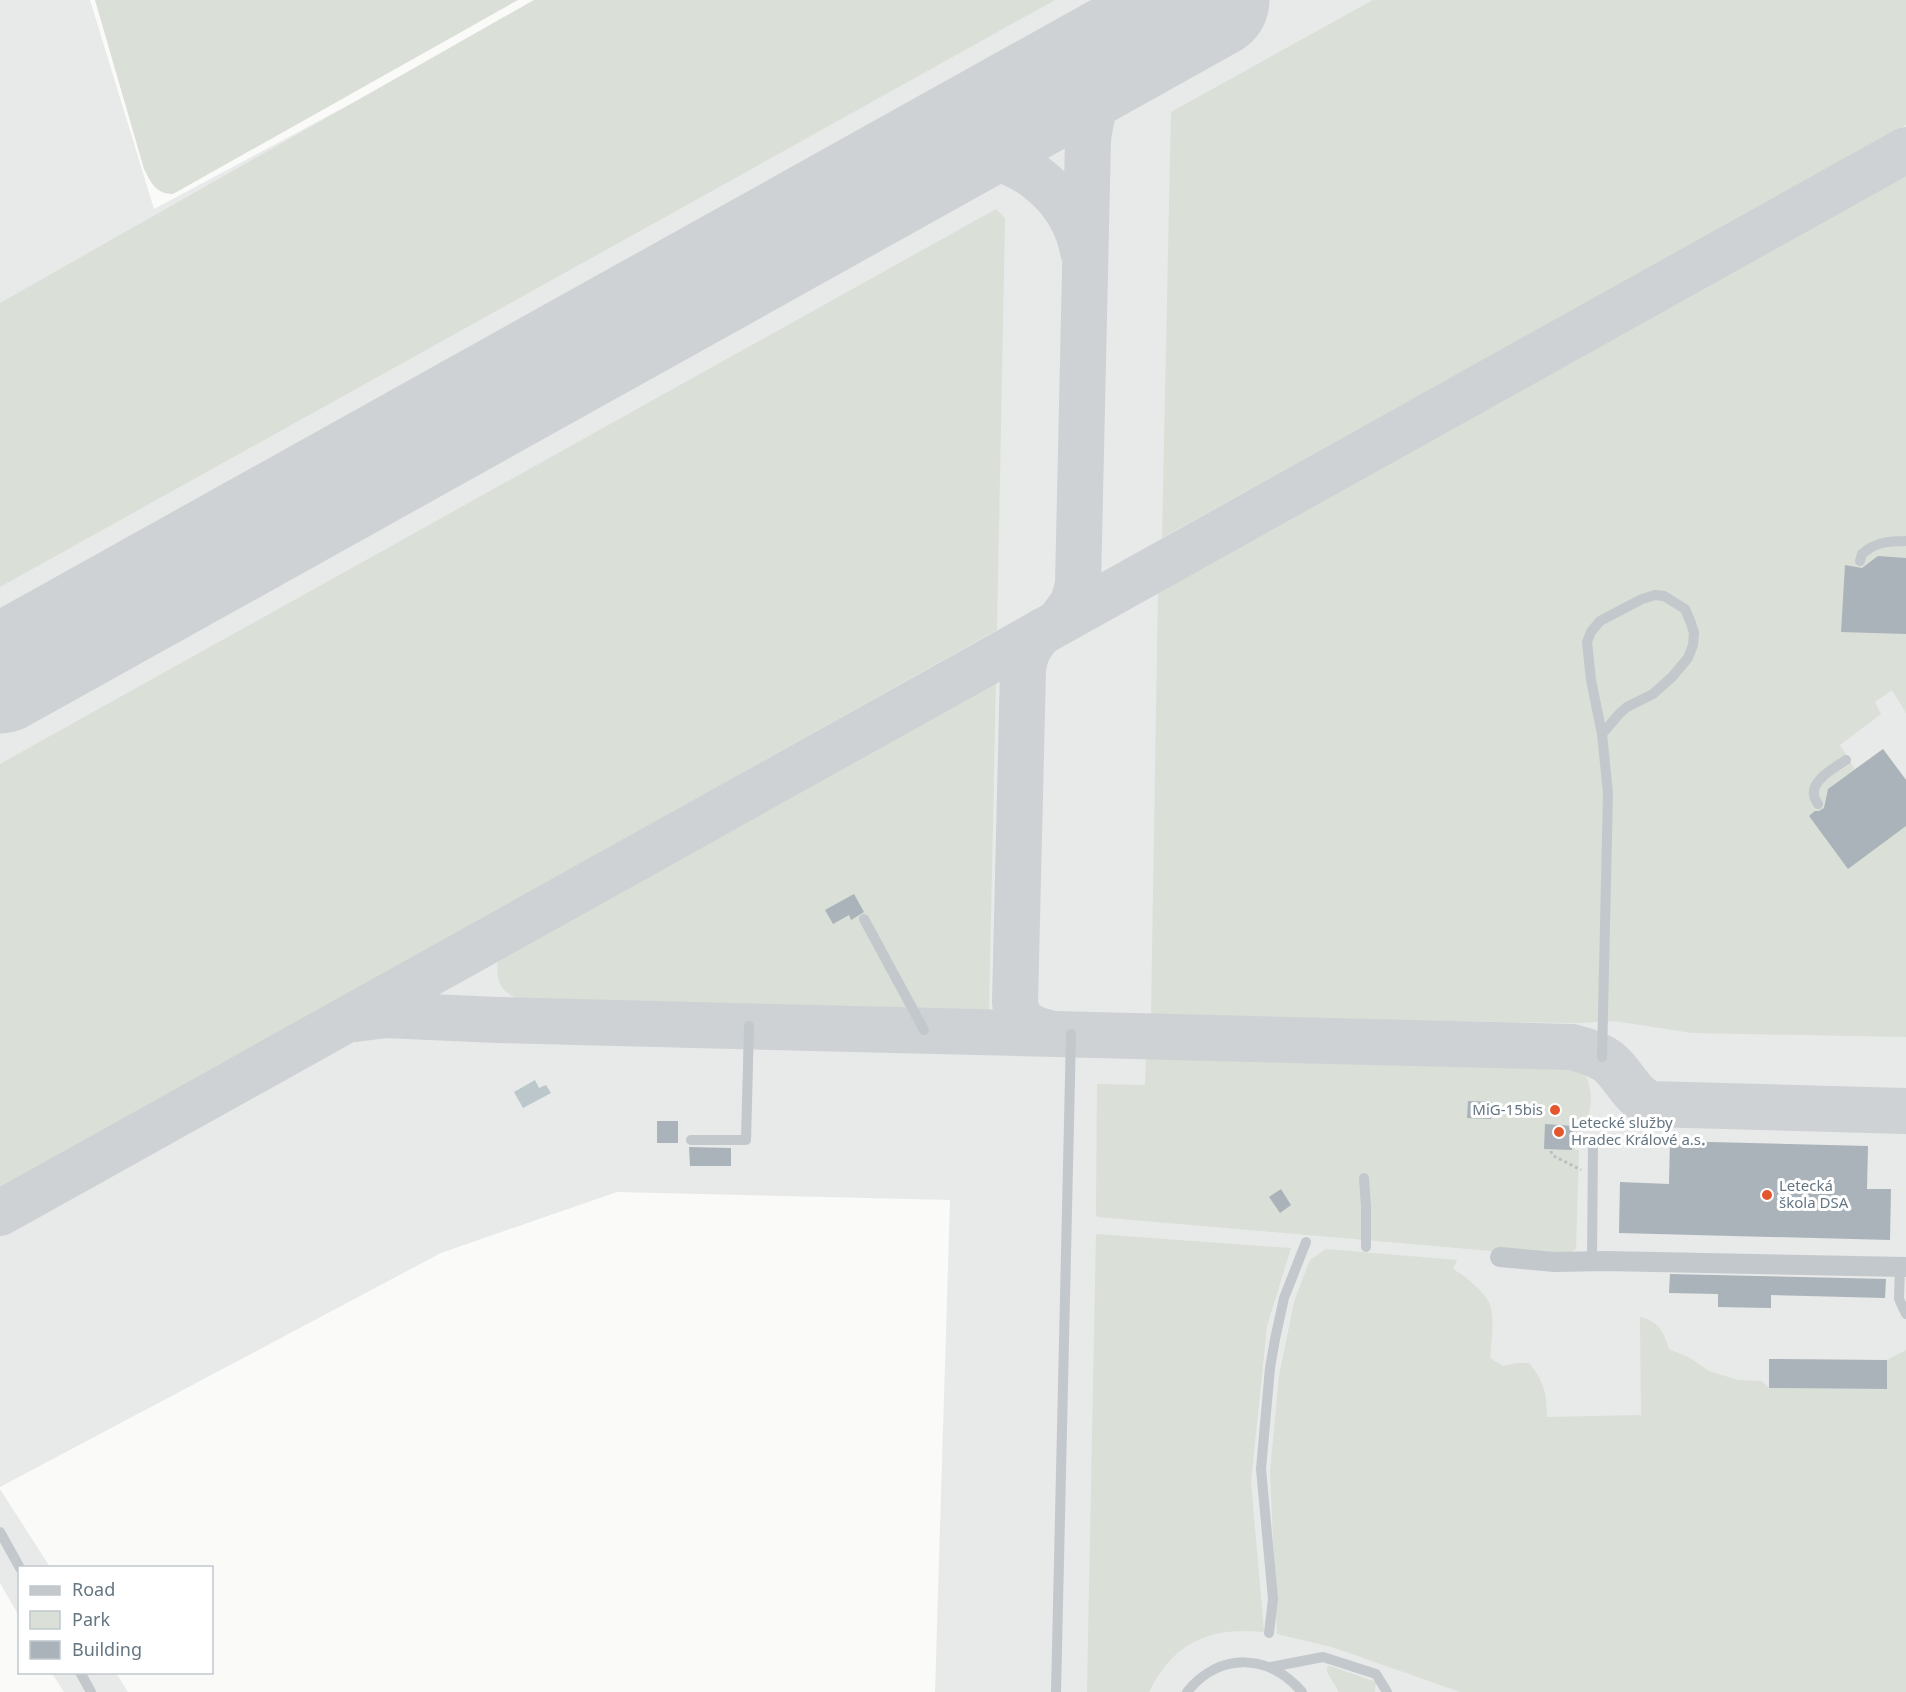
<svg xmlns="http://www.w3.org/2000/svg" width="1906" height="1692" viewBox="0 0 1906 1692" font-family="'Noto Sans',sans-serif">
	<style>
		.built { fill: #e8e9e9 }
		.green { fill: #dadfd7 }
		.water { fill: #bbc7cb }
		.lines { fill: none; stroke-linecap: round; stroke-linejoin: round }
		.taxiway { stroke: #ced2d4; stroke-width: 46 }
		.runway { stroke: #ced2d4; stroke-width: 117 }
		.building { fill: #aab3b9 }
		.path { stroke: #bbbfc2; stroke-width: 3; stroke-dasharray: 3 3; stroke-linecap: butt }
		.lane { stroke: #c3c8cc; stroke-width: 10 }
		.street { stroke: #c3c8cc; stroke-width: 20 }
		.poi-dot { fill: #e4572e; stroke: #fff; stroke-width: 2 }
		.labels { text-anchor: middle; stroke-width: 6; stroke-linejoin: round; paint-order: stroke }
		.poi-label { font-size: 15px; fill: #657683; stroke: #fff; text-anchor: start }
	</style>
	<rect width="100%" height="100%" fill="#fafaf8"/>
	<g class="built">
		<polygon points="0,0 90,0 154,209 545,0 1906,0 1906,1692 935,1692 950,1200 617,1192 441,1253 0,1487"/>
		<polygon points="0,1489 50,1567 20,1568 19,1616 0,1583"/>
		<polygon points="52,1673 116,1673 128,1692 64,1692"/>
	</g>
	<g class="green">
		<path d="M95,0h423l-345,194c-17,0 -22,-11 -29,-25z"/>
		<polygon points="534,0 1055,0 0,587 0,303"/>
		<polygon points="1373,0 1906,0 1906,125 1162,538 1171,112"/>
		<polygon points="1906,174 1906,713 1892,690 1875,702 1881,714 1840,745 1855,769 1883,749 1906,780 1906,1037 1692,1033 1614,1021 1576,1023 1151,1016 1158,590"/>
		<polygon points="996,209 1005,218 997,630 0,1188 0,764"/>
		<path d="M996,680l-7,331 -468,-11c-23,-9 -25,-20 -23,-43z"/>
		<path d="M1146,1057l422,7 15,6c9,16 11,36 2,54 -5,10 -10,14 -10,26h4l-3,99 -14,8 -464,-40 -2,-2 1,-131 48,1z"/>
		<path d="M1096,1234l195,14 -24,78 -16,156 13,150c-55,-5 -90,10 -115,60h-62z"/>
		<path d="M1326,1249l131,11 -4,9c11,6 33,24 37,36 5,16 1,36 0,53l13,8 14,-3h12c15,18 18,31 18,54l94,-2 -1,-98c18,4 24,15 29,32l21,9 19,13 29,9 24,1 7,7 118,1v-29l19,-10v342h-446l-128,-45 -55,-13 -7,-162 9,-96 15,-74 10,-27 6,-15z"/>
		<polygon points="1330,1666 1376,1682 1375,1692 1339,1692 1327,1672 1327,1667"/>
	</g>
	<polygon class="water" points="535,1080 539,1088 546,1085 551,1093 523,1108 514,1092"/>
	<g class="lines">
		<g class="taxiway">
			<path d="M775,246l146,-80c15,-6 29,-11 45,-11 56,-2 107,42 117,96"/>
			<path d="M1059,622l14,-19 5,-18 10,-446c11,-87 62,-101 130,-139"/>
			<path d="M1043,631c-13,11 -18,23 -20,39l-8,332c1,20 16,27 34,31"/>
			<path d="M355,1019l31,-4 111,5 1075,27c13,4 28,7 39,17 14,13 20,31 39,40l256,7"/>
			<polyline points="0,1213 1906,150"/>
		</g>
		<polyline class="runway" points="0,675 1211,0"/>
	</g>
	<g class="building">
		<polygon points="1878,556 1906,558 1906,634 1841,632 1845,565 1862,568"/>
		<polygon points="1883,749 1906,780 1906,826 1848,869 1809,816 1815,811 1819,811 1824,808 1828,789"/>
		<polygon points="854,894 864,912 851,920 849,915 833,924 825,910"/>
		<polygon points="1468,1101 1492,1102 1491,1119 1467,1118"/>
		<rect x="657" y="1121" width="21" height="22"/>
		<polygon points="1545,1124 1573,1126 1572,1150 1544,1149"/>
		<polygon points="1670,1141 1868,1146 1867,1189 1891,1189 1890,1240 1619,1233 1620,1182 1669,1184"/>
		<polygon points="689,1147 731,1148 731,1166 690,1166"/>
		<polygon points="1281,1189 1291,1205 1280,1213 1269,1197"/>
		<polygon points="1670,1274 1886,1279 1885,1298 1771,1295 1771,1308 1718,1307 1718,1294 1669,1293"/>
		<polygon points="1769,1359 1887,1360 1887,1389 1769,1388"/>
	</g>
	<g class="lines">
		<polyline class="path" points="1551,1151 1552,1155 1581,1170"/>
		<g class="lane">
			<path d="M1860,561l2,-7c13,-12 27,-13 44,-13"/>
			<path d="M1818,804c-2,-3 -4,-6 -4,-9 -3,-15 22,-28 32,-35"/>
			<polyline points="864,919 924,1030"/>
			<polyline points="1602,1057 1608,793 1602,734 1591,680 1587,642 1591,632 1600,621 1642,599 1655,595 1664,596 1685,609 1691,623 1694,633 1693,645 1688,658 1672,677 1653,694 1627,707 1620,713 1602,734"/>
			<polyline points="691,1140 746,1140 749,1026"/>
			<polyline points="1364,1178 1366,1207 1366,1247"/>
			<polyline points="1592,1261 1593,1139"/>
			<polyline points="1900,1267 1899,1299 1906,1314"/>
			<polyline points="0,1532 20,1568"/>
			<polyline points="1269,1633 1273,1599 1261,1469 1270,1368 1275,1339 1284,1298 1306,1242"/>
			<polyline points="1271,1667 1323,1657 1376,1674 1387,1692"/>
			<polyline points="80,1672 91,1692"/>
			<polyline points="1056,1692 1071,1034"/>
			<path d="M1187,1692c32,-40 82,-39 115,0"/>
		</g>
		<polyline class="street" points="1500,1257 1555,1262 1605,1261 1906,1267"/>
	</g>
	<g class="poi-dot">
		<circle cx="1555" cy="1110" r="6"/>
		<circle cx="1559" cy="1132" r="6"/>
		<circle cx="1767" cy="1195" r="6"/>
	</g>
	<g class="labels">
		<g class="poi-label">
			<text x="1543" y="1115" text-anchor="end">MiG-15bis</text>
			<text x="1571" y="1128">Letecké služby<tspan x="1571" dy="17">Hradec Králové a.s.</tspan></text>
			<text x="1779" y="1191">Letecká<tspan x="1779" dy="17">škola DSA</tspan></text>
		</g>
	</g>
	<rect x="18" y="1566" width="195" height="108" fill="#ffffff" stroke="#c1c8cd" stroke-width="1.5"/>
	<rect x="30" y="1586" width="30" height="9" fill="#c3c8cc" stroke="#c1c8cd" stroke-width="1.5"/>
	<text x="72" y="1596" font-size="18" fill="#657683">Road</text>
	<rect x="30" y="1611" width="30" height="18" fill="#dadfd7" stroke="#c1c8cd" stroke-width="1.5"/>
	<text x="72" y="1626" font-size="18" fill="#657683">Park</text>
	<rect x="30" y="1641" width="30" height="18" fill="#aab3b9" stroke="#c1c8cd" stroke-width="1.5"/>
	<text x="72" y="1656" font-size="18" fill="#657683">Building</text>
</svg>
